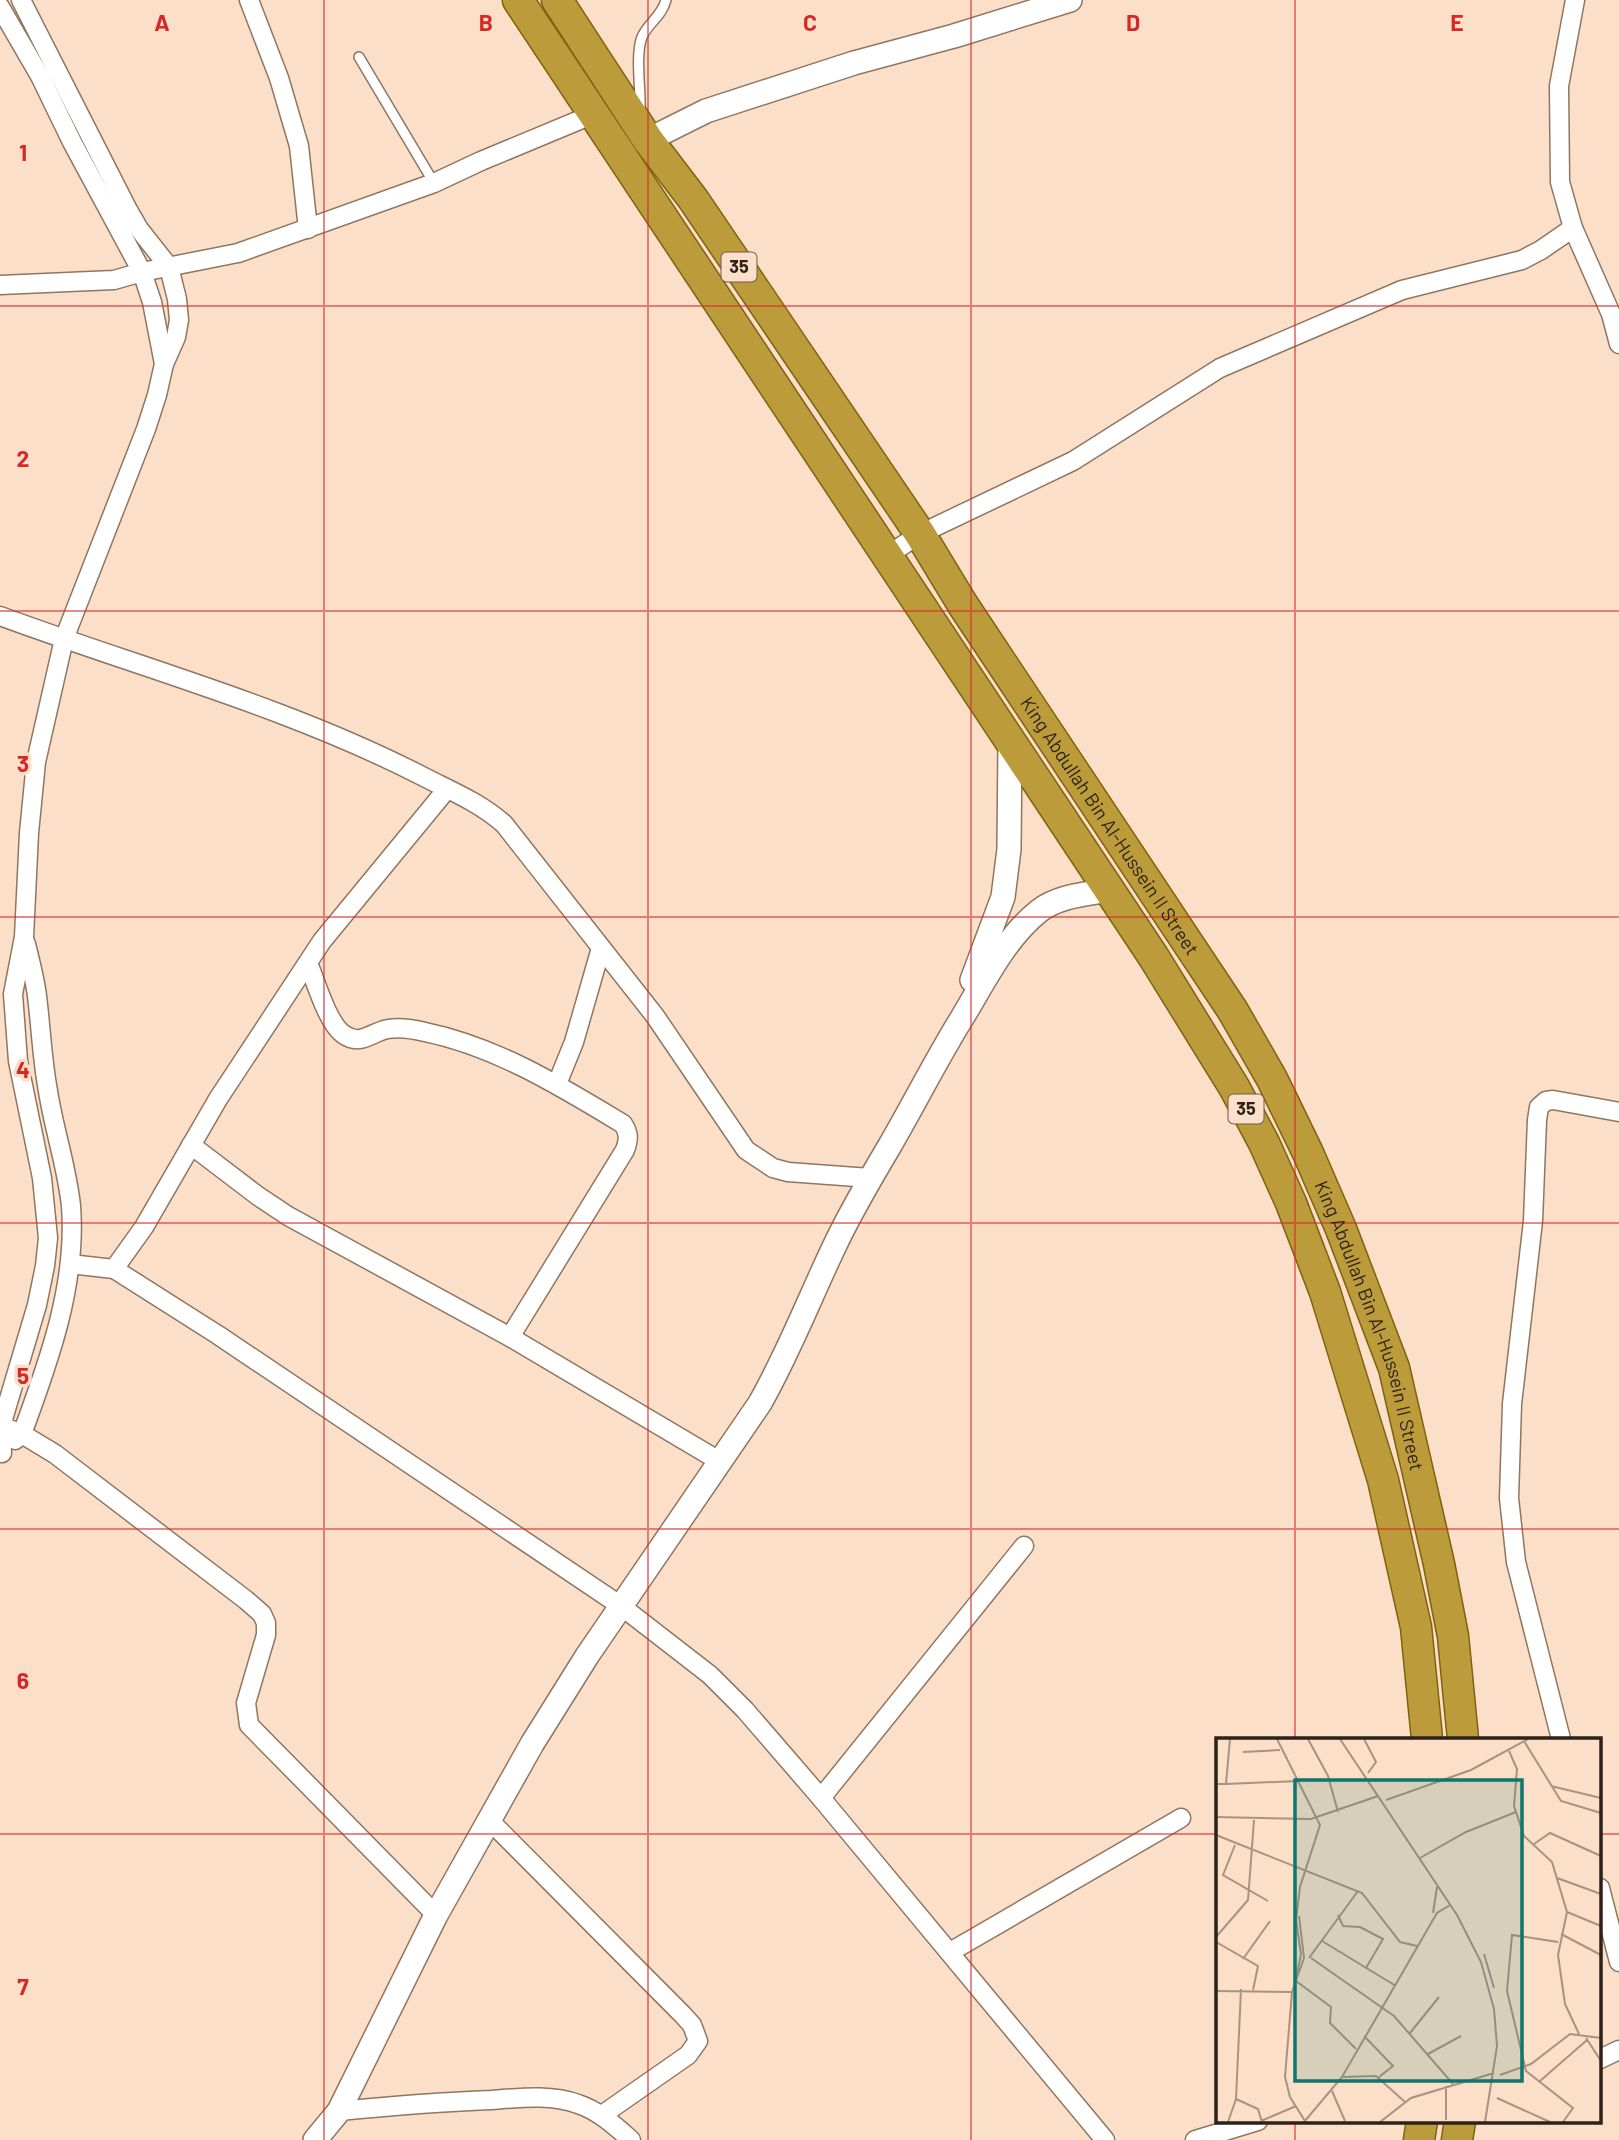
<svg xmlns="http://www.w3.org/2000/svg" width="1619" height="2140" viewBox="0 0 1619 2140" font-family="Barlow,sans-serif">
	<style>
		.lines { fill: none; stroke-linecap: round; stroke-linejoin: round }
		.service-casing { stroke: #8f7661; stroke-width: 12 }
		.minor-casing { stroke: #8f7661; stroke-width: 21 }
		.tertiary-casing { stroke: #8f7661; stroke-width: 26 }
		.trunk-casing { stroke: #7f620f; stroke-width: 33 }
		.service { stroke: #fff; stroke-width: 9 }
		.minor { stroke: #fff; stroke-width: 18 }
		.tertiary { stroke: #fff; stroke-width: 23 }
		.trunk { stroke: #bc9c3a; stroke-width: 30 }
		.grid { fill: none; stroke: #d62828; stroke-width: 2; stroke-opacity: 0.55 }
		.labels { text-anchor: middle; stroke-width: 7; stroke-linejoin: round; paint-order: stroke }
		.shield { fill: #fbdfc8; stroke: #6a5b4e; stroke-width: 2 }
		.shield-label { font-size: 18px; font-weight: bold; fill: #2c2219 }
		.street-label { font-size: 19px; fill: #2c2219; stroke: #fbdfc8 }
		.inset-road { fill: none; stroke: #a89382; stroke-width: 2 }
		.view { fill: #0f766e; fill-opacity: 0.15; stroke: #0f766e; stroke-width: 3.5 }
		.inset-edge { fill: none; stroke: #2c2219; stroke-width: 3.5 }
		.grid-label { font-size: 23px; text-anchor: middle; font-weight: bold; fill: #d62828; stroke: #fbdfc8; stroke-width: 7; stroke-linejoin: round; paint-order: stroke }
	</style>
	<rect width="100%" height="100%" fill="#fbdfc8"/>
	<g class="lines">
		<defs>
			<g id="service">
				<polyline points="359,57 434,183"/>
				<path d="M640,110c1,-20 -5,-55 2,-73 6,-14 20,-21 24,-37"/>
			</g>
			<g id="minor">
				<polyline points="249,0 279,78 299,146 308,229"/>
				<polyline points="1575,0 1559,86 1560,182 1573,228 1611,314 1619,344"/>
				<polyline points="0,7 40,76 72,142 142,272 152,302 164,364"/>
				<polyline points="0,285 114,280 142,272 238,253 434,183 481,161 594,114"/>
				<polyline points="888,555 920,534 1073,461 1220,368 1402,290 1522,260 1541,250 1573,228"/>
				<path d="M0,616c141,52 288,91 422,160 29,15 57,26 82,48l151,192 91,134 27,18 15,4 82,6"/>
				<path d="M308,963c8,19 19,59 35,71 18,13 28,-2 45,-5 12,-2 25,0 37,3 72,15 135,54 198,92 6,9 6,15 2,26l-115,187"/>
				<polyline points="557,1084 574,1042 601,948"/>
				<polyline points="191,1145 258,1196 288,1216 510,1337 721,1462"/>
				<polyline points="70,1264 114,1269 144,1227 218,1099 322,941 447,789"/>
				<polyline points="114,1269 218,1335 621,1606 710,1675 745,1710 821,1798 1105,2140"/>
				<polyline points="1,1426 22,1434 55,1454 246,1600 262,1614 266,1623 266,1635 246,1703 249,1725 436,1915"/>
				<path d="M15,1440l7,-6c27,-73 55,-150 49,-228 -4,-39 -17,-76 -23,-115 -6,-32 -7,-63 -11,-95 -2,-17 -7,-35 -11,-52"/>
				<polyline points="2,1453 1,1426 37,1305 45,1266 48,1238 42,1178 18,1061 13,994 24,937 29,833 36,762 64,639 146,429 157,395 164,364 176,337 179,320 177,299 169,267 139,229 128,210 21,0"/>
				<polyline points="1561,1739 1516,1562 1509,1498 1512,1404 1533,1221 1537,1120 1539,1107 1546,1101 1553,1100 1619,1112"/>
				<polyline points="821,1798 1024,1546"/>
				<polyline points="490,1821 683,2015 692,2025 698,2041 688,2055 602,2115"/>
				<polyline points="1600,1888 1619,1962"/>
				<polyline points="950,1952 1181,1818"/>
				<polyline points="1600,2059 1619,2050"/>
				<path d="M339,2111c51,-5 101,-9 152,-11 28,-2 60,-6 87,4 21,7 36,21 53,36"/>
				<polyline points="1195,2140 1258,2121"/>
			</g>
			<g id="tertiary">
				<polyline points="648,140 706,111 854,63 954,36 1070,0"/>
				<polyline points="972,980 1003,897 1009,849 1010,744"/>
				<path d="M315,2140l24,-29 97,-196 96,-171 55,-88 173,-253c29,-51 50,-106 75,-158 16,-34 35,-66 54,-98 25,-43 47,-87 73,-129 22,-36 43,-80 77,-107 19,-15 47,-17 70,-21"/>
			</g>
			<g id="trunk">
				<polyline points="518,0 1153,956 1234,1087 1264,1143 1291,1203 1325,1292 1383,1480 1416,1627 1427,1739"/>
				<path id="s1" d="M557,0l91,140 45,59 227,335 43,71 270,406 39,68 36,74 33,76 53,139 45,196 14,72 10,103"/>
				<polyline points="1419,2140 1422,2121"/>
				<polyline points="1457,2140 1460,2121"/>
			</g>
		</defs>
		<use href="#service" class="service-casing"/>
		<use href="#minor" class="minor-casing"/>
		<use href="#tertiary" class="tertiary-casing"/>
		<use href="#trunk" class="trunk-casing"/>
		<use href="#service" class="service"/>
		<use href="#minor" class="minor"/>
		<use href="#tertiary" class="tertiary"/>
		<use href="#trunk" class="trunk"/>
	</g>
	<path class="grid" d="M324,0v2140M648,0v2140M971,0v2140M1295,0v1739M0,306h1619M0,611h1619M0,917h1619M0,1223h1619M0,1529h1619M0,1834h1218M1600,1834h19M1295,2121v19"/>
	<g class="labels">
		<g class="shield">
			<rect x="721.5" y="252.5" width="35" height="29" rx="5"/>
			<rect x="1228.5" y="1094.5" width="35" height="29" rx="5"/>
		</g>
		<g class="shield-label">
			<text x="739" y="273">35</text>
			<text x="1246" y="1115">35</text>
		</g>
		<g class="street-label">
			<text dy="7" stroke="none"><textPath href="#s1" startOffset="994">King Abdullah Bin Al-Hussein II Street</textPath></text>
			<text dy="7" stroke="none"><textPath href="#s1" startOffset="1561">King Abdullah Bin Al-Hussein II Street</textPath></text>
		</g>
	</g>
	<g transform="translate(1216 1738)">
		<rect width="385" height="385" fill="#fbdfc8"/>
		<path class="inset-road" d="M61,1l43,86 -20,62 -4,33 5,34 -6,30M92,1l20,37 10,36M124,1l117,176 24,47 13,47 3,37 -12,76M148,1l12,23 -8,11M308,3l37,60 40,12M293,13l8,18 -3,37 10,30 28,26 15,50 34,14M27,14l37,-2M0,46h10l4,-45M10,46l72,-3M335,48l50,12M170,62l85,-30 57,-31M0,79l95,2 67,-23M0,97l146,58 38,49 17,4M318,106l16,-11 51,23M19,107l-12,30 45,26M204,120l46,-26 50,-20M341,140l44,16M351,174l-9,43 7,49 14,30M217,175l4,-26M122,177l5,11 17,1 23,12 -17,29M83,178l5,42 -12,34 -7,85 5,20 15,24M345,196l40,21M0,199l32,-37 6,-80M106,203l74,45M0,204l42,24 -5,24M342,204l-46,-7 -5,56 19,80 47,37 -10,14M268,216l10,34M93,220l49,-67M95,220l83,58 59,68M27,221l27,-38M80,243l35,26 -1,16 26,26M0,253l75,1M194,295l29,-36M148,298l29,30 -14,11M370,300l15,23M212,316l33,-18M284,337l31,-11 39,-30 31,4M126,339l34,-1 29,26M324,343l47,-41M116,353l13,30M281,360l53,24M20,361l22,10 4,13M230,382v-34M45,383l35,-15M12,384l8,-23 5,-110M88,384l38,-45 95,-164 13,-8M164,384l31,-24 83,-25"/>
		<path class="view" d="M79,42h227v301h-227z"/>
		<rect width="385" height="385" class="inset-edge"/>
	</g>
	<g class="grid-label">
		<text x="162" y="31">A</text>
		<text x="486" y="31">B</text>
		<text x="810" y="31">C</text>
		<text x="1133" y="31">D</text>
		<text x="1457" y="31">E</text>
		<text x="23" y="161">1</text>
		<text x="23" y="467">2</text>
		<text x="23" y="772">3</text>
		<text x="23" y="1078">4</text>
		<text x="23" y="1384">5</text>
		<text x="23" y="1689">6</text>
		<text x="23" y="1995">7</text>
	</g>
</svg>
